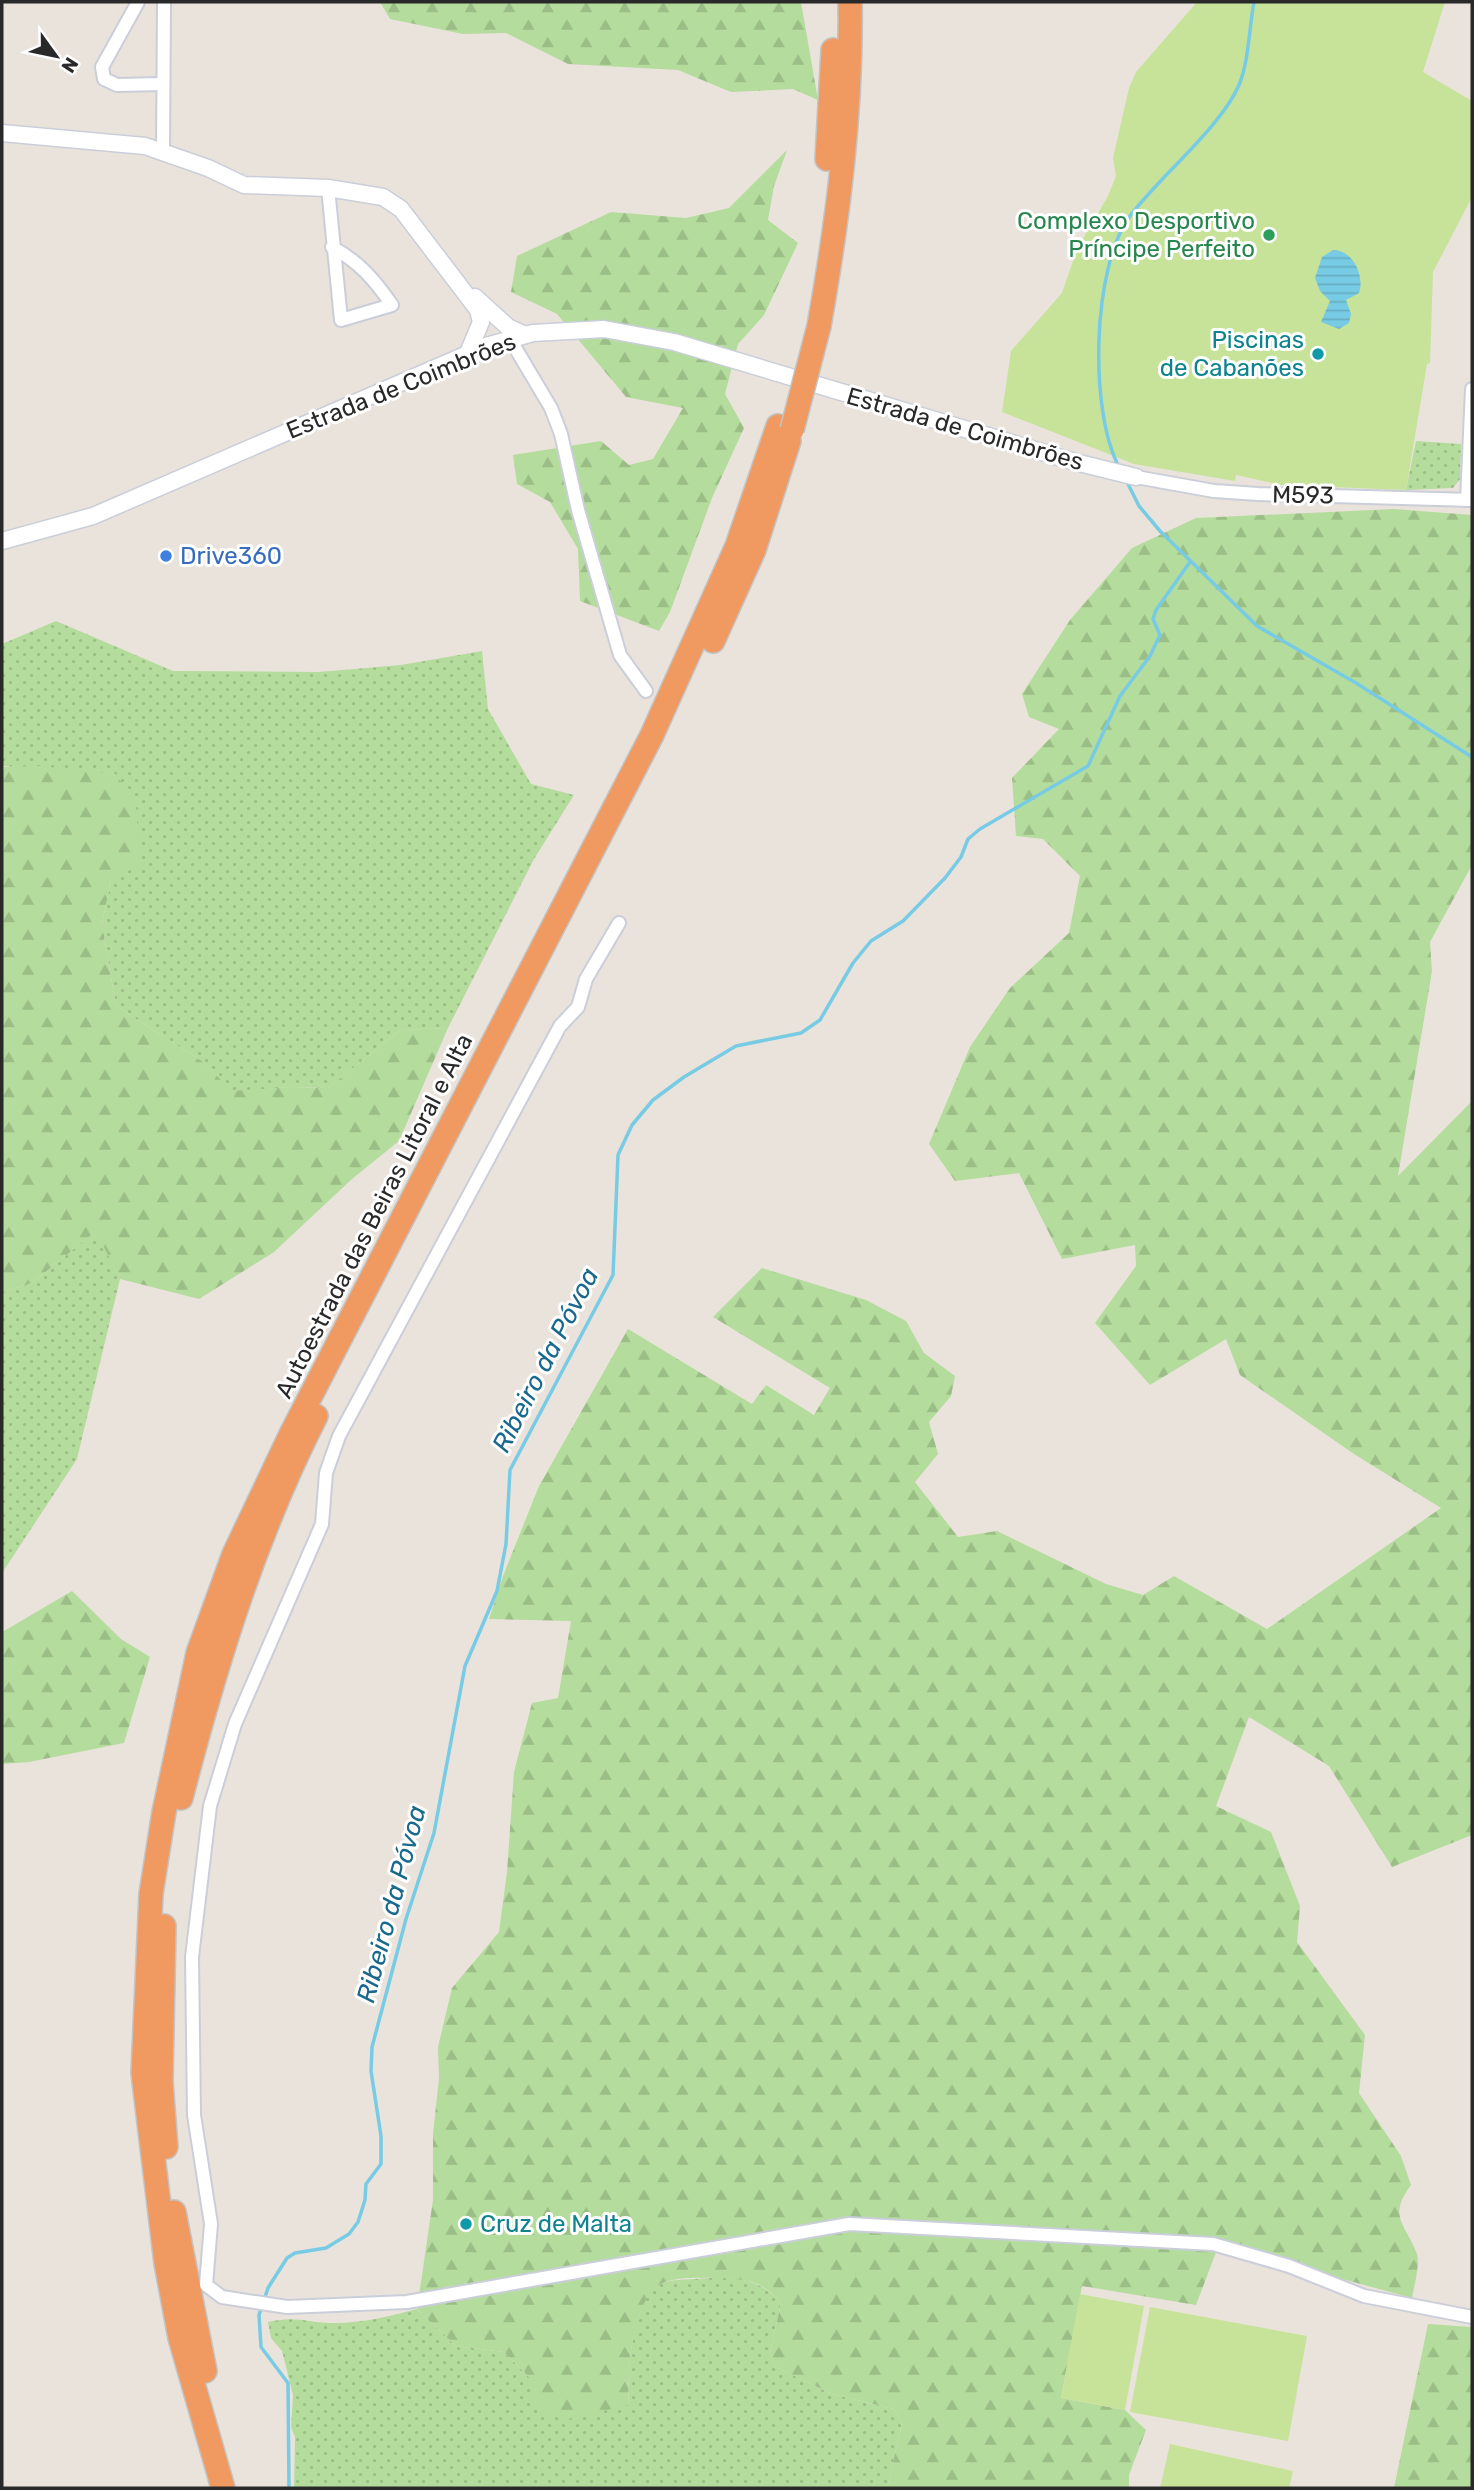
<svg xmlns="http://www.w3.org/2000/svg" width="1474" height="2490" viewBox="0 0 1474 2490" font-family="Rubik,sans-serif">
	<style>
		.grass { fill: url(#grass-dots) }
		.forest { fill: url(#forest-firs) }
		.pitch { fill: #c6e399 }
		.water { fill: url(#water-rules) }
		.lines { fill: none; stroke-linecap: round; stroke-linejoin: round }
		.stream { stroke: #77cbe4; stroke-width: 3.5 }
		.minor-casing { stroke: #caced9; stroke-width: 16 }
		.tertiary-casing { stroke: #caced9; stroke-width: 19 }
		.motorway-casing { stroke: #c3c3c3; stroke-width: 26 }
		.minor { stroke: #fff; stroke-width: 12 }
		.tertiary { stroke: #fff; stroke-width: 16 }
		.motorway { stroke: #f09a61; stroke-width: 23 }
		.motorway-bridge-casing { stroke: #c3c3c3; stroke-width: 26; stroke-linecap: butt }
		.motorway-bridge { stroke: #f09a61; stroke-width: 23 }
		.leisure-dot { fill: #2e9e5b; stroke: #fff; stroke-width: 2.5 }
		.culture-dot { fill: #0f9aa8; stroke: #fff; stroke-width: 2.5 }
		.shop-dot { fill: #3f7fe0; stroke: #fff; stroke-width: 2.5 }
		.labels { text-anchor: middle; stroke-width: 6; stroke-linejoin: round; paint-order: stroke }
		.leisure-label { font-size: 24px; fill: #27864d; stroke: #fff; text-anchor: end }
		.culture-label { font-size: 24px; fill: #0d838f; stroke: #fff; text-anchor: end }
		.street-label { font-size: 24px; fill: #292929; stroke: #fff }
		.shop-label { font-size: 24px; fill: #366cbe; stroke: #fff; text-anchor: start }
		.water-label { font-size: 26px; font-style: italic; fill: #18698d; stroke: #fff }
	</style>
	<defs>
		<pattern id="grass-dots" width="8" height="8" patternUnits="userSpaceOnUse" patternTransform="scale(1.75)"><rect width="8" height="8" fill="#b4dc9c"/><path d="M2 2h.1M6 6h.1" fill="none" stroke="#9bbd86" stroke-width="1.8" stroke-linecap="round"/></pattern>
		<pattern id="forest-firs" width="22" height="20" patternUnits="userSpaceOnUse" patternTransform="scale(1.75)"><rect width="22" height="20" fill="#b4dc9c"/><path d="M5 1l3.5 6h-7zM16 11l3.5 6h-7z" fill="#9bbd86"/></pattern>
		<pattern id="water-rules" width="6" height="5" patternUnits="userSpaceOnUse" patternTransform="scale(1.75)"><rect width="6" height="5" fill="#77cbe4"/><path d="M0 2.5h6" fill="none" stroke="#67aec4"/></pattern>
	</defs>
	<rect width="100%" height="100%" fill="#eae3dc"/>
	<g class="grass">
		<polygon points="1416,441 1461,444 1460,479 1453,488 1406,490"/>
		<polygon points="56,621 173,671 319,672 401,665 482,651 488,709 531,784 574,795 534,859 448,1028 400,1030 328,1088 289,1087 232,1092 203,1062 116,1006 102,924 111,880 115,774 2,766 2,644"/>
		<polygon points="97,1230 120,1279 77,1459 2,1573 2,1292 32,1283"/>
		<path d="M693,2279c34,-2 65,-4 88,24l-11,50 6,14 56,27 62,15 8,14 -15,65h-593l1,-51 -4,-10 2,-32 -11,-44 -11,-13 -3,-16c29,-7 40,1 67,1 27,0 56,-7 82,-14l39,37 48,6 26,26 99,26c-2,-29 2,-106 32,-120 9,-5 23,-4 32,-5z"/>
	</g>
	<g class="forest">
		<polygon points="380,2 801,2 818,100 793,89 731,92 678,70 568,64 506,33 463,34 390,19"/>
		<polygon points="787,150 774,186 768,220 798,243 764,315 738,344 725,394 744,428 712,498 670,612 659,631 580,601 578,549 550,502 517,484 513,455 601,441 629,465 653,459 683,408 626,397 557,314 511,292 517,256 611,212 686,218 729,208"/>
		<path d="M1394,509l78,6v350l-42,77 2,29 -34,205 74,-75v734l-80,32 -63,-101 -80,-49 -33,89 55,26 29,74 -3,36 68,93 -6,58 42,63 10,29c-24,32 -5,39 6,69 3,12 -3,32 -5,44l-77,-21 -114,-38 -25,66 -114,-19 -21,112 64,12 21,20 -17,45v13h-242l15,-65 -8,-14 -62,-15 -56,-27 -6,-14 11,-50c-18,-22 -35,-24 -62,-25 -16,0 -44,-2 -58,6 -30,16 -34,91 -32,121l-65,15 -32,-14 -2,-28 -26,-26 -48,-6 -39,-37 16,-109v-66l6,-56 -1,-31 14,-59 47,-56 8,-60 7,-100 18,-69 26,-5 13,-77 -82,-2 14,-43 36,-90 89,-157 124,75 14,-19 48,30 16,-27 -117,-71 49,-49 104,32 40,21 18,32 31,23 -4,20 -22,26 9,32 -23,28 43,55 39,-6 109,53 37,11 31,-19 93,53 174,-121 -87,-54 -114,-79 -14,-36 -76,46 -55,-62 41,-57 -1,-21 -73,14 -43,-86 -64,8 -26,-37 41,-97 40,-59 59,-55 11,-57 -37,-37 -27,-3 -4,-58 47,-49 -30,-12 -7,-23 48,-74 62,-72 64,-30z"/>
		<polygon points="40,766 116,774 136,805 140,865 111,880 102,924 116,1006 203,1062 232,1091 289,1087 328,1088 400,1030 448,1028 399,1141 352,1179 274,1252 199,1299 120,1279 96,1231 32,1283 2,1292 2,776 4,767"/>
		<polygon points="72,1591 121,1639 150,1657 124,1743 29,1762 2,1764 2,1629 4,1631"/>
		<polygon points="1428,2324 1472,2327 1472,2488 1394,2488"/>
	</g>
	<g class="pitch">
		<polygon points="1197,2 1445,2 1423,72 1472,101 1472,197 1433,272 1430,363 1427,364 1406,490 1281,485 1236,475 1235,481 1134,464 1002,412 1011,351 1062,293 1077,249 1108,196 1116,176 1113,158 1129,88 1136,72"/>
		<polygon points="1080,2294 1144,2306 1125,2410 1061,2398"/>
		<polygon points="1150,2307 1307,2336 1288,2441 1130,2412"/>
		<polygon points="1170,2444 1293,2471 1289,2488 1160,2488"/>
	</g>
	<path class="water" d="M1333,250c20,0 32,26 26,43l-13,7 5,14 -2,9 -10,6 -18,-7 9,-21 -10,-10 -5,-13 7,-21z"/>
	<g class="lines">
		<g class="stream">
			<path d="M1119,467c-30,-56 -27,-200 11,-251 30,-40 91,-89 109,-131 10,-24 10,-57 15,-83"/>
			<polyline points="1126,480 1139,506 1160,531 1257,626 1356,683 1472,757"/>
			<polyline points="289,2488 288,2383 261,2347 259,2315 268,2288 287,2258 295,2253 326,2248 349,2234 358,2222 365,2200 366,2184 381,2164 381,2136 371,2071 372,2047 406,1919 434,1833 465,1666 497,1591 506,1544 510,1470 613,1275 618,1155 632,1125 653,1100 684,1077 736,1046 801,1033 820,1020 853,963 871,941 903,921 945,878 961,857 968,839 980,829 1088,766 1120,696 1150,656 1160,635 1153,619 1156,610 1190,562"/>
		</g>
		<defs>
			<g id="minor">
				<polyline points="138,2 102,67 104,79 117,85 163,84"/>
				<polyline points="163,152 164,2"/>
				<path d="M328,188l13,132 51,-15c-18,-26 -33,-43 -60,-58"/>
				<polyline points="510,339 551,408 561,434 578,510 620,655 646,691"/>
				<polyline points="1136,477 1214,491 1258,494 1472,500"/>
				<polyline points="1467,500 1472,389"/>
				<polyline points="619,923 586,979 578,1007 560,1026 339,1436 326,1473 322,1524 235,1724 210,1806 192,1957 194,2115 211,2224 206,2285 222,2297 287,2307 407,2302 849,2224 1213,2244 1289,2266 1364,2296 1472,2317"/>
			</g>
			<g id="tertiary">
				<polyline points="2,133 145,146 208,168 244,185 328,188 383,197 401,209 478,310 481,322 468,353"/>
				<polyline points="475,297 508,327 525,335"/>
				<polyline points="2,541 93,516 486,346 533,333 604,329 674,342 1075,462 1136,477"/>
			</g>
			<g id="motorway">
				<polyline points="827,159 833,50"/>
				<path d="M819,326c19,-107 33,-215 31,-324"/>
				<polyline points="713,641 754,550 789,441"/>
				<path d="M181,1798c34,-131 73,-260 135,-382"/>
				<polyline points="164,1926 161,2082 166,2147"/>
				<polyline points="174,2212 205,2371"/>
				<polyline points="223,2488 180,2338 166,2263 143,2073 151,1894 164,1812 198,1653 234,1554 291,1434 652,735 737,546 778,426"/>
			</g>
		</defs>
		<use href="#minor" class="minor-casing"/>
		<use href="#tertiary" class="tertiary-casing"/>
		<use href="#motorway" class="motorway-casing"/>
		<use href="#minor" class="minor"/>
		<use href="#tertiary" class="tertiary"/>
		<use href="#motorway" class="motorway"/>
		<defs>
			<polyline id="motorway-bridge" points="792,430 819,326"/>
		</defs>
		<use href="#motorway-bridge" class="motorway-bridge-casing"/>
		<use href="#motorway-bridge" class="motorway-bridge"/>
	</g>
	<circle class="leisure-dot" cx="1269" cy="235" r="7"/>
	<g class="culture-dot">
		<circle cx="1318" cy="354" r="7"/>
		<circle cx="466" cy="2224" r="7"/>
	</g>
	<circle class="shop-dot" cx="166" cy="556" r="7"/>
	<g class="labels">
		<g class="leisure-label">
			<text x="1255" y="229">Complexo Desportivo<tspan x="1255" dy="28">Príncipe Perfeito</tspan></text>
		</g>
		<g class="culture-label">
			<text x="1304" y="348">Piscinas<tspan x="1304" dy="28">de Cabanões</tspan></text>
			<text x="480" y="2232" text-anchor="start">Cruz de Malta</text>
		</g>
		<g class="street-label">
			<text transform="translate(401 386) rotate(-22)" y="8">Estrada de Coimbrões</text>
			<text transform="translate(965 429) rotate(16)" y="8">Estrada de Coimbrões</text>
			<text transform="translate(1303 495) rotate(1)" y="8">M593</text>
			<text transform="translate(374 1216) rotate(-63)" y="8">Autoestrada das Beiras Litoral e Alta</text>
		</g>
		<g class="shop-label">
			<text x="180" y="564">Drive360</text>
		</g>
		<g class="water-label">
			<text transform="translate(545 1360) rotate(-63)" y="9">Ribeiro da Póvoa</text>
			<text transform="translate(391 1904) rotate(-75)" y="9">Ribeiro da Póvoa</text>
		</g>
	</g>
	<rect width="1474" height="2490" fill="none" stroke="#292929" stroke-width="7"/>
	<g transform="translate(56 56) rotate(123)" stroke="#ffffff" stroke-width="5" paint-order="stroke">
	<path d="M0-5L12 26L0 18L-12 26Z" fill="#292929"/>
	<text y="-10" font-size="19" font-weight="bold" text-anchor="middle" fill="#292929">N</text>
	</g>
</svg>
